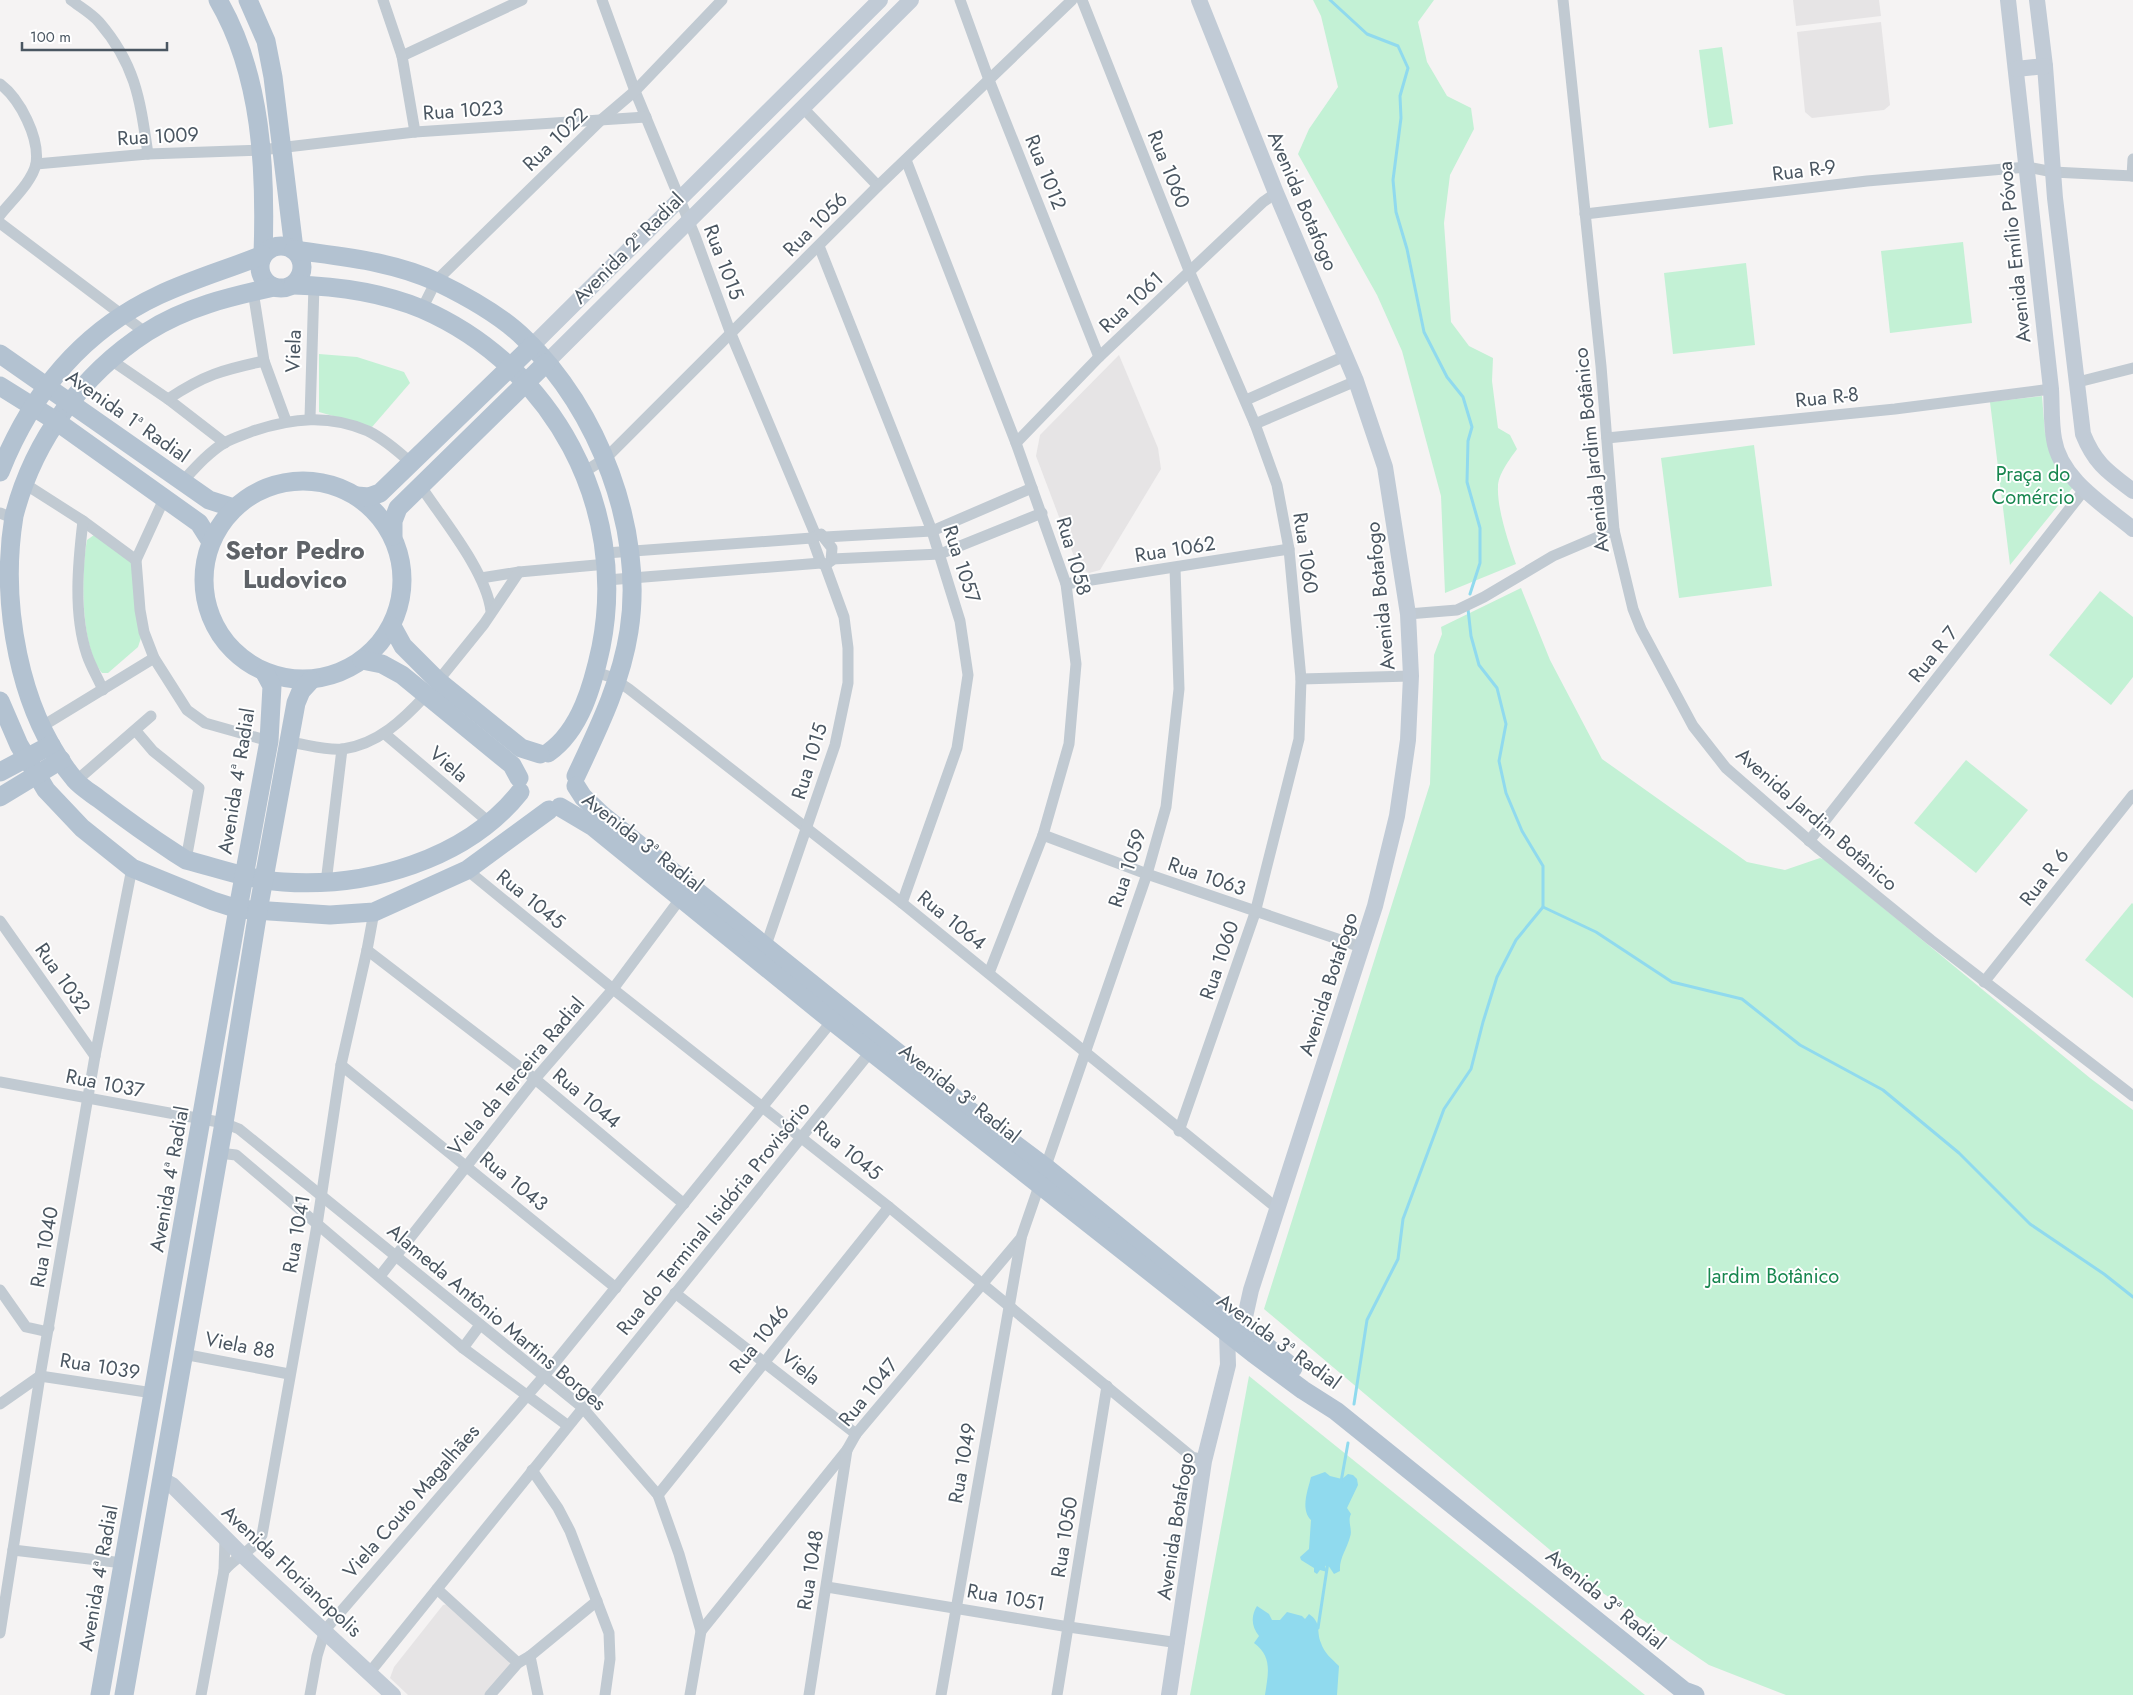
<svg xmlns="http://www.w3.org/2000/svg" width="2133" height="1695" viewBox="0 0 2133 1695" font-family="Jost,sans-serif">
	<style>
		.education { fill: #e6e4e5 }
		.green { fill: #c3f1d5 }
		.water { fill: #90daee }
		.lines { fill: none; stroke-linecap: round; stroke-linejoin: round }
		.stream { stroke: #90daee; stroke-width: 3 }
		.street { stroke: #c1cad2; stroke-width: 11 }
		.secondary { stroke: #c1cbd6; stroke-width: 16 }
		.primary { stroke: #b3c2d1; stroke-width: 19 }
		.labels { text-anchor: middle; stroke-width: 4; stroke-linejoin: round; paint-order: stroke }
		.street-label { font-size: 20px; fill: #4a5661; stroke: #fff }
		.park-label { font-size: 20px; fill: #17864f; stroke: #fff }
		.district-label { font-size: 25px; font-weight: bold; fill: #5f6368; stroke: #fff }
	</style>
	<rect width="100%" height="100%" fill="#f5f3f3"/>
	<g class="education">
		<polygon points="1793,0 1879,0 1881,16 1796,26"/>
		<polygon points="1881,22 1890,105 1884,110 1812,118 1805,112 1797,32"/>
		<polygon points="1119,355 1158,448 1161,469 1100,570 1089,573 1080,568 1075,559 1036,456 1040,435"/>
		<polygon points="452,1603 509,1657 511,1665 486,1695 408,1695 390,1678 394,1667 443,1605"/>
	</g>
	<g class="green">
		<path d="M1313,0h121l-16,22 9,40 20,34 24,12 3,21 -24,46 -6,48 7,99 18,24 24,12 -1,23 6,47 12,7 7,14c-7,10 -19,25 -19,38 -1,22 11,57 18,77l-71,29 -4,-97 -39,-145 -25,-56 -79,-141 11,-25 29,-42 -17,-71z"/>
		<polygon points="1722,47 1733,124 1709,128 1699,50"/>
		<polygon points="1963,242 1972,323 1890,333 1881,251"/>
		<polygon points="1746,263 1755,345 1673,354 1664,273"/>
		<polygon points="319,354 357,357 404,372 410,383 372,427 319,412"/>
		<polygon points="2042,396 2045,433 2074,486 2010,565 1990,402"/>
		<polygon points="1754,445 1772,586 1679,598 1661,458"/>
		<path d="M94,535l37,27 10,76 -3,9 -30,26h-6c-22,-26 -21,-101 -15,-133z"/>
		<polygon points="1521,588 1550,660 1602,759 1747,862 1785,870 1820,858 1825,860 2090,1078 2133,1110 2133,1695 1786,1695 1709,1665 1594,1587 1264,1309 1430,784 1434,655 1442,634 1441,627"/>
		<polygon points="2100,591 2133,617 2133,677 2111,705 2049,655"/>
		<polygon points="1966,760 2028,810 1976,873 1914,823"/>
		<polygon points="2132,903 2133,904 2133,998 2085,960"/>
		<polygon points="1249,1376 1645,1695 1190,1695"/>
	</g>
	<g class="water">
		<path d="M1325,1472l5,4 12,3 6,-5 5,1 4,4 1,6 -11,23 4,6c-4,8 2,15 -1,23 -3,12 -11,21 -10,34l-6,3 -6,-9 -3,1 2,6 -7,-2 -3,4 -3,-2v-4l-13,-8 -1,-3 9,-8 2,-29c-11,-11 -3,-30 0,-43z"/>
		<path d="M1257,1606l12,8 3,6h8l7,-8 15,4 3,3 4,-5c13,9 7,17 12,29 3,10 11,16 18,23l-2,29h-72c3,-21 8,-38 -11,-52l5,-7c-8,-9 -8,-21 -2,-30z"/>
	</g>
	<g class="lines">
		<g class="stream">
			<polyline points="1330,0 1367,34 1398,46 1408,68 1400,96 1401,118 1393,180 1396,212 1407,249 1424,332 1447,377 1463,397 1472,427 1468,441 1467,482 1480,528 1480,563 1470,594"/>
			<polyline points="1543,907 1596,932 1672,982 1742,999 1800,1045 1883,1090 1959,1153 2030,1224 2104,1274 2133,1297"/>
			<polyline points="1354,1404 1367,1320 1398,1259 1403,1219 1444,1109 1471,1069 1483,1022 1497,977 1516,940 1543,907 1543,866 1522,831 1506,793 1499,761 1506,724 1497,688 1479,665 1471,636 1468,609"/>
			<polyline points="1341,1482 1348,1443"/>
			<polyline points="1318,1628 1328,1562"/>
		</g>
		<g class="street">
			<path d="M71,0c9,7 20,13 28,22 37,43 41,78 49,132"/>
			<polyline points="383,0 402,56 415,132"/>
			<polyline points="602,0 635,91 695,236 731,334 816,536"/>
			<polyline points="960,0 989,80 1099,357"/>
			<polyline points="1082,0 1190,273 1255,424 1277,485 1289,549 1301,679 1299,739 1255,913 1179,1131"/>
			<polyline points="1563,0 1601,366 1614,530 1633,609 1641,629 1693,726 1726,768 1819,849 1931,940 2133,1096"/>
			<polyline points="402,56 522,0"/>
			<path d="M0,84c20,15 40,54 36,80 -4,18 -25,37 -36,51"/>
			<polyline points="802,107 878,186"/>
			<polyline points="906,160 1016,443 1066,584 1076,664 1069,744 1043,835 989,973"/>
			<polyline points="36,164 148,154 261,150 415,132 646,117"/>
			<polyline points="2132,176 2133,159"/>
			<polyline points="1585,214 1867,181 2027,167 2053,172 2133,176"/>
			<polyline points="0,223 146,333"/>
			<polyline points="819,246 932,531 960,621 968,675 957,748 902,903"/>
			<polyline points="253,291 264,361 286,421"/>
			<polyline points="422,309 436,281 601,120 635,91 722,0"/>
			<polyline points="111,360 168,399 225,443"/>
			<polyline points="2078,382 2133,368"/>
			<path d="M168,399c36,-24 54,-29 96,-38"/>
			<polyline points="1246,400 1345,356"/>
			<polyline points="310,418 314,285"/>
			<polyline points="1255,424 1356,381"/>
			<polyline points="1607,438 1895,409 2051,389"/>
			<polyline points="1016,443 1099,357 1263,202 1276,193"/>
			<polyline points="584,472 606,458 878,186 1072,0"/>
			<path d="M182,482c13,-14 26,-29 42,-39 9,-5 19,-8 29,-12 39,-13 76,-17 115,0 16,8 30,20 43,32"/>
			<polyline points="25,484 83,521 136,560"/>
			<path d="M420,485c23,35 66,86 71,126"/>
			<polyline points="164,499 136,560 140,610 144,632 154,658 187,710 205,723 269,741"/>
			<polyline points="0,513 13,518"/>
			<path d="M83,521c-5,42 -10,93 4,134 4,12 11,23 16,35"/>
			<polygon points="821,534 832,548 831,561 825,565 821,563 812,538"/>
			<polyline points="825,537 932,531 1032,488"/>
			<polyline points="606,553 812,538"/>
			<polyline points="832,559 940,554 1042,513"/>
			<polyline points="481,578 519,572 607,564"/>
			<polyline points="607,580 821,563"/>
			<polyline points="1066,584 1289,549"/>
			<polyline points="1408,614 1457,610 1484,597 1553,556 1614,530"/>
			<polyline points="595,672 611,677 629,689 902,903 1278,1209"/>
			<polyline points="1301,679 1411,676"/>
			<polyline points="438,681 484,624 519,572"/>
			<polyline points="41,727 154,658"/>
			<polyline points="136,731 153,751 199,788 186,860"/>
			<polyline points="385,734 490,823"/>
			<path d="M289,742c16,2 38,9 54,7 35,-5 60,-29 83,-54"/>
			<polyline points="76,781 151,716"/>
			<polyline points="1043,835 1147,874 1361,947"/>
			<polyline points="1809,841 2085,489"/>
			<polyline points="467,870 613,989 889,1207 1192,1457 1205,1460"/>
			<polyline points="326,883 342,749"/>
			<polyline points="0,921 95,1056"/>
			<polyline points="367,950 535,1079 684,1204"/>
			<polyline points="764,951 835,745 848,683 848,648 844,617 825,565"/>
			<polyline points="1984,982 2133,795"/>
			<polyline points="341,1065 616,1288"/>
			<polyline points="0,1082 224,1123 239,1129 582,1407 658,1495 679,1554 701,1631 690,1695"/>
			<polyline points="219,1153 236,1155 463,1348 567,1425"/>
			<polyline points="380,1276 535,1079 613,989 680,899"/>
			<polyline points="0,1290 26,1327 44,1331 49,1328"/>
			<polyline points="675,1293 856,1434"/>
			<polyline points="463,1348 480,1325"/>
			<polyline points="183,1354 289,1374"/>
			<polyline points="40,1376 153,1393"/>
			<polyline points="0,1404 40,1376"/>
			<polyline points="532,1470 558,1508 570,1531 609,1633 610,1659 605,1695"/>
			<polyline points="658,1495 889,1207"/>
			<polyline points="13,1550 123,1563"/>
			<polyline points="224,1571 225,1538"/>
			<polyline points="827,1587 1069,1627 1179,1643"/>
			<polyline points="437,1589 518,1663"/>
			<polyline points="701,1631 847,1450 856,1434 1021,1238 1147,874 1166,807 1179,689 1175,568"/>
			<polyline points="0,1633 40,1376 95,1056 132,868"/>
			<polyline points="530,1656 538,1695"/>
			<polyline points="370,1672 871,1051"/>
			<path d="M201,1695l23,-124c12,-15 28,-19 38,-36l55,-310 24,-160 26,-115 7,-38"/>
			<polyline points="310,1695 317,1656 325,1630 544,1376 832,1021"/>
			<polyline points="490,1695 518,1663 530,1656 597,1601"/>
			<polyline points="809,1695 847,1450"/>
			<polyline points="941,1695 1021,1239"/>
			<polyline points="1057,1695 1107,1386"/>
		</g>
		<g class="secondary">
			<polyline points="1199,0 1276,193 1356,381 1385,467 1408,614 1411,676 1408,740 1397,816 1375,906 1251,1290 1243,1326"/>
			<path d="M2008,0l43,389c1,16 0,33 3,50 6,40 50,66 79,90"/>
			<path d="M2037,0l8,66 10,132 28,236c12,30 25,38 50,57"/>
			<polyline points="2016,69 2045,66"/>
			<polyline points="532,346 880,0"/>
			<polyline points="546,363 911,0"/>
			<polyline points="161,1479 172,1485 241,1554 393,1695"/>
			<polyline points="1169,1695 1204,1461 1228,1365 1227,1332"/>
		</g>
		<g class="primary">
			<path d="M218,0c44,75 48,170 45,255"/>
			<polyline points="248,0 266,41 273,77 294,249"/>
			<circle cx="281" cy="267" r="21"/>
			<path d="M294,250c49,7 98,11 143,32 31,15 64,33 88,57 73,70 120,191 104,292 -8,52 -31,98 -53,145"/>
			<path d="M293,285c44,1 88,7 129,24 131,57 207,198 179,338 -8,37 -20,83 -53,106"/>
			<path d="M274,287c-45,10 -88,20 -127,45 -65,42 -114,109 -133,184 -14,86 4,196 61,264 6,7 16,13 24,19 25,19 50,37 76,54l11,7c32,8 64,20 97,22 84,6 183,-22 237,-90"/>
			<polyline points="0,354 209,500 234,508"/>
			<polyline points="0,386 56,421 199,523 211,542"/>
			<path d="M0,472c31,-78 82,-141 159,-177 34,-16 69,-26 104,-40"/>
			<circle cx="303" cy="580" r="99"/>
			<polyline points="357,496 369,497 380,493 532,346"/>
			<polyline points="393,536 393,521 398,508 546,363"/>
			<polyline points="392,626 403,646 438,681 521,748 540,754"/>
			<polyline points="362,660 382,664 402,675 512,765 519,778"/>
			<polyline points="0,701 19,745 46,790 82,828 132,868 213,901 238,909 330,915 374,912 467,870 549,810"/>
			<polyline points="0,772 51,745"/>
			<polyline points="576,786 583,797 602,815 969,1110 1044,1166 1293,1368"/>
			<polyline points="0,797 61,760"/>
			<polyline points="560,807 592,826 832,1021 1253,1353 1303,1390 1336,1411 1684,1691 1695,1695"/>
			<polyline points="100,1695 238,909 269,741 272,686 265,673"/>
			<polyline points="124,1695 224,1123 258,911 296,703 301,691 311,680"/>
		</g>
	</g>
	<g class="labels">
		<g class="street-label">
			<text transform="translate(463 110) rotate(-4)" y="7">Rua 1023</text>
			<text transform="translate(158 136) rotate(-3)" y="7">Rua 1009</text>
			<text transform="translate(555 139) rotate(-44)" y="7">Rua 1022</text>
			<text transform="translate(1169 169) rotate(68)" y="7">Rua 1060</text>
			<text transform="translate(1804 170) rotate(-7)" y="7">Rua R-9</text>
			<text transform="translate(1046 172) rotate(68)" y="7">Rua 1012</text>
			<text transform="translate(1303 201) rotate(67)" y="7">Avenida Botafogo</text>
			<text transform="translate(815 224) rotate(-45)" y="7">Rua 1056</text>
			<text transform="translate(628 248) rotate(-45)" y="7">Avenida 2ª Radial</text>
			<text transform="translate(2014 252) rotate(-96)" y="7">Avenida Emílio Póvoa</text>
			<text transform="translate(724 262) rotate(69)" y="7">Rua 1015</text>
			<text transform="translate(1131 302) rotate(-43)" y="7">Rua 1061</text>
			<text transform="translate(293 351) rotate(-88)" y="7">Viela</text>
			<text transform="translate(1827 397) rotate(-6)" y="7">Rua R-8</text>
			<text transform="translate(128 416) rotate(35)" y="7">Avenida 1ª Radial</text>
			<text transform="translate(1591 450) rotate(-96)" y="7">Avenida Jardim Botânico</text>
			<text transform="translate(1175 549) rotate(-9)" y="7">Rua 1062</text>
			<text transform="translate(1306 553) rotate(82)" y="7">Rua 1060</text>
			<text transform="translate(1074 556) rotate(74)" y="7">Rua 1058</text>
			<text transform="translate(962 564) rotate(72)" y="7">Rua 1057</text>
			<text transform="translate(1380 596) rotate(-96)" y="7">Avenida Botafogo</text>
			<text transform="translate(1933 654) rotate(-51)" y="7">Rua R 7</text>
			<text transform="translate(809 761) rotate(-73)" y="7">Rua 1015</text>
			<text transform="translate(449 764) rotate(40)" y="7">Viela</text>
			<text transform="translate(236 781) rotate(-81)" y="7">Avenida 4ª Radial</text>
			<text transform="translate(1817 819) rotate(41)" y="7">Avenida Jardim Botânico</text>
			<text transform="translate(643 842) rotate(38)" y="7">Avenida 3ª Radial</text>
			<text transform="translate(1127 868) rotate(-72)" y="7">Rua 1059</text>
			<text transform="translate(1207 876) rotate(19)" y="7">Rua 1063</text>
			<text transform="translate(2044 877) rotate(-52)" y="7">Rua R 6</text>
			<text transform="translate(531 899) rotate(39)" y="7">Rua 1045</text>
			<text transform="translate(952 920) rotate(39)" y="7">Rua 1064</text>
			<text transform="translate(1219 960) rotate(-71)" y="7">Rua 1060</text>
			<text transform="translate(63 978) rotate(55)" y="7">Rua 1032</text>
			<text transform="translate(1328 984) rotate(-72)" y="7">Avenida Botafogo</text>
			<text transform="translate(516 1076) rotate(-50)" y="7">Viela da Terceira Radial</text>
			<text transform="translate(105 1083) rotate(11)" y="7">Rua 1037</text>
			<text transform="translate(960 1093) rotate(38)" y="7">Avenida 3ª Radial</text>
			<text transform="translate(587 1098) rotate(40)" y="7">Rua 1044</text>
			<text transform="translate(848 1150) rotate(39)" y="7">Rua 1045</text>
			<text transform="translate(169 1179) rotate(-80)" y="7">Avenida 4ª Radial</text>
			<text transform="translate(514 1181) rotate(39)" y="7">Rua 1043</text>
			<text transform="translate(713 1218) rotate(-51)" y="7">Rua do Terminal Isidória Provisório</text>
			<text transform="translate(296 1234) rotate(-80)" y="7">Rua 1041</text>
			<text transform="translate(44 1247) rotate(-80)" y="7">Rua 1040</text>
			<text transform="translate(497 1317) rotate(40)" y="7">Alameda Antônio Martins Borges</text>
			<text transform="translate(759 1339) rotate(-51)" y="7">Rua 1046</text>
			<text transform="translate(1279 1341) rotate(36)" y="7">Avenida 3ª Radial</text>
			<text transform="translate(240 1345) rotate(11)" y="7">Viela 88</text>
			<text transform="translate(100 1366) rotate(9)" y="7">Rua 1039</text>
			<text transform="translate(801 1367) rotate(38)" y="7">Viela</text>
			<text transform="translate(868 1392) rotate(-51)" y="7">Rua 1047</text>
			<text transform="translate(962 1463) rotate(-80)" y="7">Rua 1049</text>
			<text transform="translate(411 1501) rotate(-49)" y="7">Viela Couto Magalhães</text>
			<text transform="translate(1175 1526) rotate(-81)" y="7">Avenida Botafogo</text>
			<text transform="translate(1064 1537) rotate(-81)" y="7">Rua 1050</text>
			<text transform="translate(810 1570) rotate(-81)" y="7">Rua 1048</text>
			<text transform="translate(292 1571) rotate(43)" y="7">Avenida Florianópolis</text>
			<text transform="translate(98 1578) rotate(-80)" y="7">Avenida 4ª Radial</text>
			<text transform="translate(1006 1597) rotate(10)" y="7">Rua 1051</text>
			<text transform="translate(1606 1599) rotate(39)" y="7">Avenida 3ª Radial</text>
		</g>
		<g class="park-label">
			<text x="2033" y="481">Praça do<tspan x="2033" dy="23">Comércio</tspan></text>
			<text x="1773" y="1283">Jardim Botânico</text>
		</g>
		<g class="district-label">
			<text x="295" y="559">Setor Pedro<tspan x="295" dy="29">Ludovico</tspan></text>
		</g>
	</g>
	<path d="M22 42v8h145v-8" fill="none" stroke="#4a5661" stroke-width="2.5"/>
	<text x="30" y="42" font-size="15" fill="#4a5661" stroke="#ffffff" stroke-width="4" paint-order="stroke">100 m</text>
</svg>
